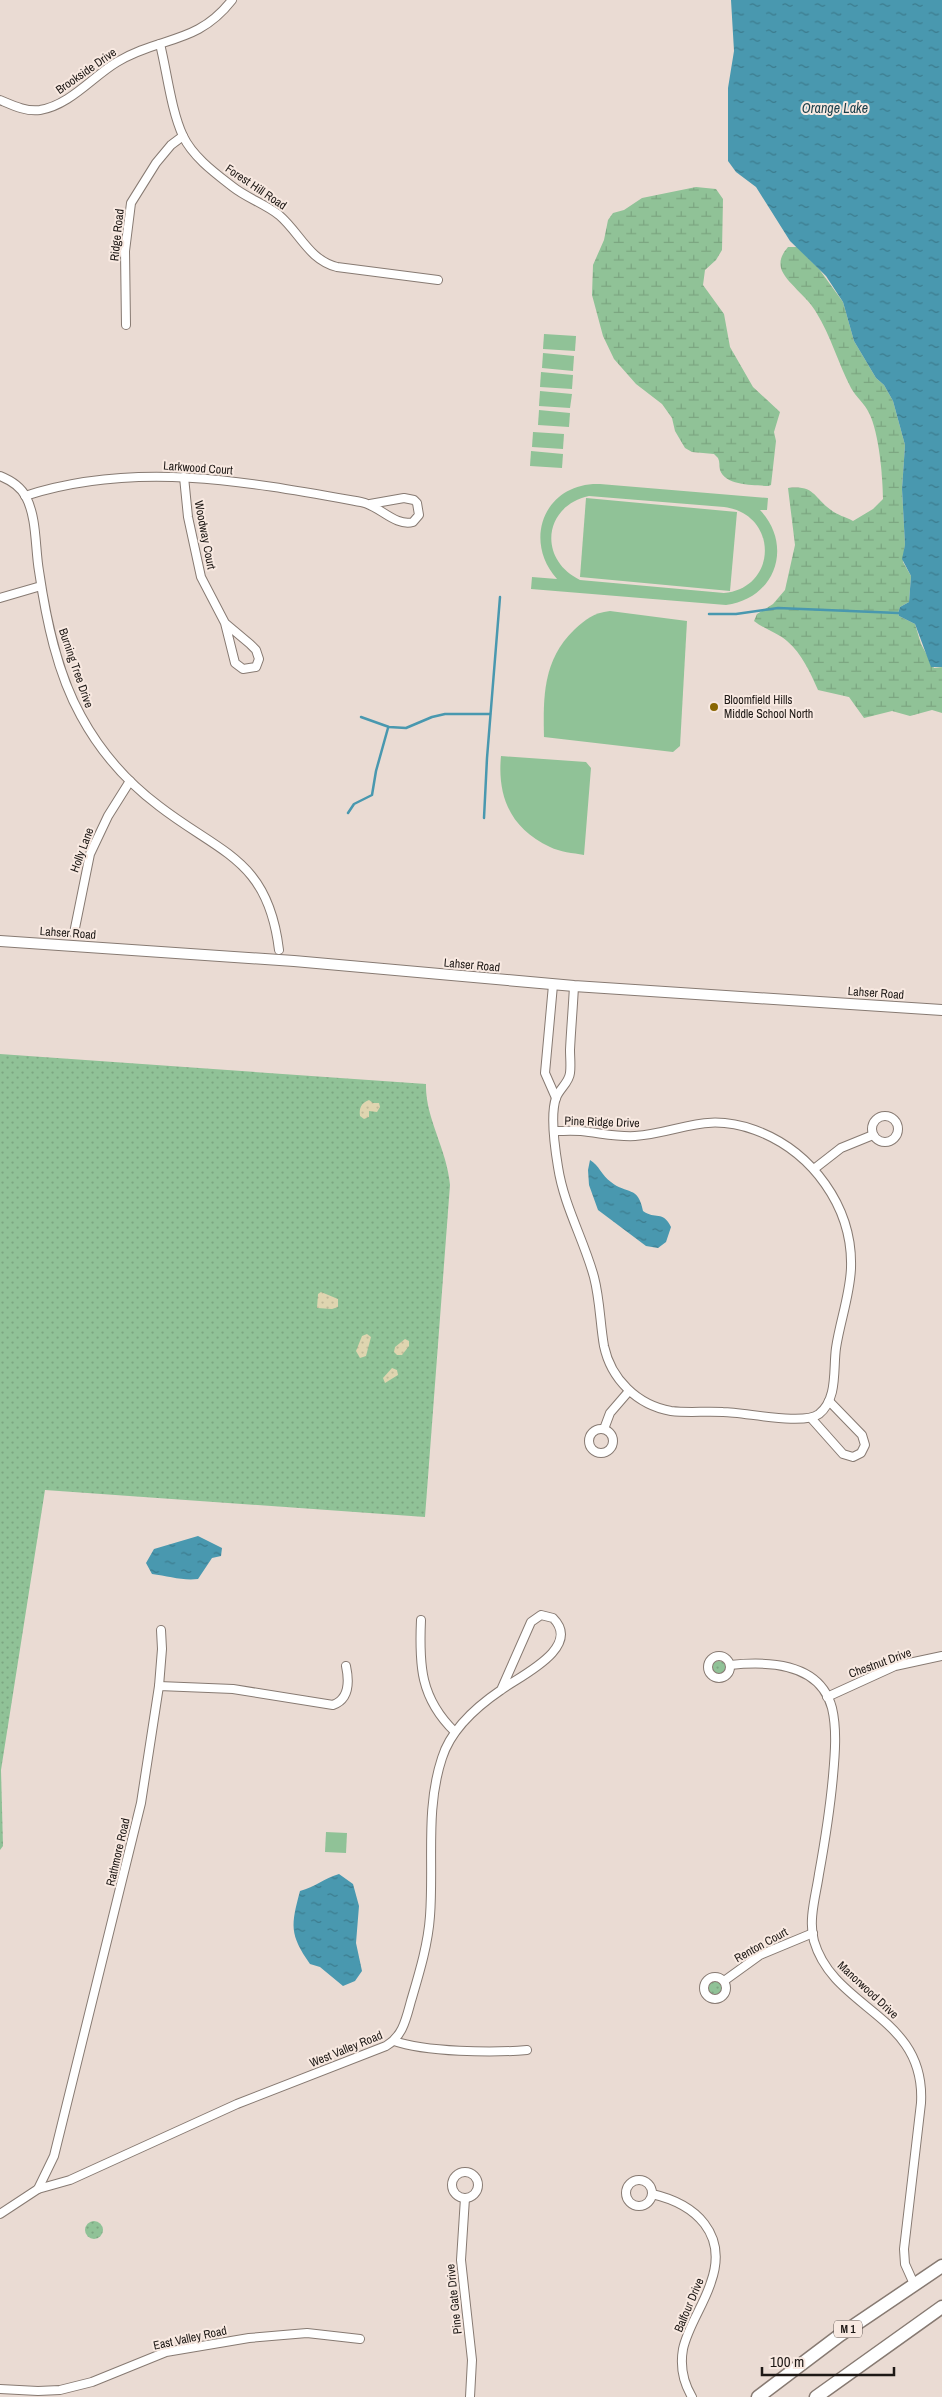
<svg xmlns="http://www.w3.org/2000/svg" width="942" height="2397" viewBox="0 0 942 2397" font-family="'Archivo Narrow',sans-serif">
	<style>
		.grass { fill: url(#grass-dots) }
		.wetland { fill: url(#wetland-marsh) }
		.sand { fill: url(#sand-dots) }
		.garden { fill: #90c297; fill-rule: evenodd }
		.water { fill: url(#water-ripples) }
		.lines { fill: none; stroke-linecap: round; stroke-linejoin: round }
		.stream { stroke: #4998af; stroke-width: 2.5 }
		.minor-casing { stroke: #877a72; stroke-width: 10 }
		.tertiary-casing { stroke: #877a72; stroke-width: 12 }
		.primary-casing { stroke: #877a72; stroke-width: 15 }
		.minor { stroke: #fff; stroke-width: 8 }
		.tertiary { stroke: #fff; stroke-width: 10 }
		.primary { stroke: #fff; stroke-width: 12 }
		.poi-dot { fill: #896602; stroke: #f8e9e1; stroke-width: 2 }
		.labels { text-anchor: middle; stroke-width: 4; stroke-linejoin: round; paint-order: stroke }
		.shield { fill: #f8e9e1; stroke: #5f5752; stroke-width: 1 }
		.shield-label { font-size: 11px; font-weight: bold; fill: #1d1815 }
		.street-label { font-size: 12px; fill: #1d1815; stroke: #f8e9e1 }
		.poi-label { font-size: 12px; fill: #1d1815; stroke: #f8e9e1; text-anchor: start }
		.water-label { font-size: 14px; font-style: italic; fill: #1c404b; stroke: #f8e9e1 }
	</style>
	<defs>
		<pattern id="grass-dots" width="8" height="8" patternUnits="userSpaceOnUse" patternTransform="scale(1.25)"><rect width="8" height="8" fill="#90c297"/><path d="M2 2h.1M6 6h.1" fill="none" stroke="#7ca681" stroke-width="1.8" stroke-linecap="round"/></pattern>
		<pattern id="wetland-marsh" width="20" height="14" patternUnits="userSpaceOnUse" patternTransform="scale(1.25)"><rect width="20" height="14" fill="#90c297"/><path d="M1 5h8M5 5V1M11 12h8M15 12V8" fill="none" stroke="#7ca681"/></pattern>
		<pattern id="sand-dots" width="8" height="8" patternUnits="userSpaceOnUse" patternTransform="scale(1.25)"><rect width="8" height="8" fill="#dfd5b0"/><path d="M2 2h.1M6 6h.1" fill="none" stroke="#bfb696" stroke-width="1.8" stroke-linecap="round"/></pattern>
		<pattern id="water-ripples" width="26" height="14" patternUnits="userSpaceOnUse" patternTransform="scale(1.25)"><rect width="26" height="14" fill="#4998af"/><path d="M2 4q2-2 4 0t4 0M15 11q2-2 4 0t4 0" fill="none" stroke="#3c7b8d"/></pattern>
	</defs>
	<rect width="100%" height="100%" fill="#eadbd3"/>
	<g class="grass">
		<path d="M0,1054l426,30c-1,34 21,65 24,101l-25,332 -380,-27 -44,280 2,76 -3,4z"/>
		<circle cx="719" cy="1668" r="7"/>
		<circle cx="715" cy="1988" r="7"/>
		<circle cx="94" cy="2230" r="9"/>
	</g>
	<g class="wetland">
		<path d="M696,187l20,2 7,10 -1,51 -6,10 -11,10 -2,15 21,29 6,33 23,40 27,25 -6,20 2,9 -5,44 -3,1c-13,-1 -43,0 -48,-16 -1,-4 0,-8 -2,-12l-4,-4 -22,-2 -7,-4 -10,-17 -3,-13 -10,-14 -26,-20 -22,-25 -11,-23 -11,-41 1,-30 11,-25 4,-20 5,-7 11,-3 18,-12z"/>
		<path d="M788,247h9l22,22 24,33 11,39 22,37 8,7 9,16 12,44 -3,44 3,56 -2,17 8,14 -2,26 -9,5 -2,6 1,3 16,8 6,20 13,24 8,-1v46l-10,-3 -22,6 -18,-5 -28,7 -15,-21 -31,-7c-8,-18 -16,-36 -31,-49 -9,-8 -23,-12 -33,-20l3,-7 16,-10 12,-14 10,-45 -7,-57c27,-3 25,9 43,22 6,5 15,7 22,11l20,-12 10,-10c0,-21 -4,-67 -14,-86 -4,-9 -13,-16 -18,-25 -13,-25 -20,-52 -35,-76 -8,-15 -31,-30 -35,-44 -2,-9 2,-15 7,-21z"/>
	</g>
	<g class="sand">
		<path d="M369,1100l4,3h6l1,4 -3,5 -8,-1v6l-5,2 -4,-3c-1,-8 1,-13 9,-16z"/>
		<polygon points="321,1292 338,1299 338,1307 332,1309 317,1308 318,1294"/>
		<polygon points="367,1334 371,1337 366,1356 360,1358 356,1351 362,1336"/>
		<polygon points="405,1339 409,1341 409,1346 402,1355 397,1355 394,1352 395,1347"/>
		<polygon points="392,1368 397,1370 398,1375 385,1383 383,1378"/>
	</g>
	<g class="garden">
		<polygon points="544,334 576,336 575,351 543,349"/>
		<polygon points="543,353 574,356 573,371 542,368"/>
		<polygon points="541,372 573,375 572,389 540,387"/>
		<polygon points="540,391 572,394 570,408 539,406"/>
		<polygon points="539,410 570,413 569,427 538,425"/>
		<polygon points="533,432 564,434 563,449 532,447"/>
		<polygon points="531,451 563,454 562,468 530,466"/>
		<path d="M600,484l168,14 -1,12h-7c34,36 15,89 -34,95l-195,-16 1,-12 25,2c-35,-39 -12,-97 43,-95zM589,496l135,11c55,7 54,81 0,86l-144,-13c-42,-20 -37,-74 9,-84z"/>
		<polygon points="586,498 737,512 730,591 580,577"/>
		<path d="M610,611l77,10 -7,125 -7,6 -129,-15c-1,-40 -1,-77 30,-107 12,-11 19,-17 36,-19z"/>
		<path d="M501,756l85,6 5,6 -7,87c-11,-2 -24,-3 -34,-8 -39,-18 -53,-50 -49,-91z"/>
		<polygon points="326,1832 347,1833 346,1853 325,1852"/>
	</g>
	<g class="water">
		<polygon points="731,0 942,0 942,667 931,667 915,624 899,616 898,613 900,607 909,602 911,576 902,559 905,545 902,489 905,445 893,401 884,385 876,378 854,341 843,302 826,276 790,241 756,187 736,172 728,161 728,88 734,51"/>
		<path d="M590,1160c9,5 12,16 21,22 16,13 27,3 32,29 12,9 20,-1 28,16l-5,15 -8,6 -12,-2 -48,-36 -9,-25 -1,-15z"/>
		<path d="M198,1536l24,12 -1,8 -9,2 -14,21c-15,2 -30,-3 -46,-5l-6,-11 8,-14z"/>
		<path d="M339,1874l14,10 6,22 -3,37 6,28 -7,10 -12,5 -23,-19 -10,-3c-21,-30 -19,-39 -10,-73 15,-4 25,-13 39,-17z"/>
	</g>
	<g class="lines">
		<g class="stream">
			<polyline points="709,614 736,614 778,608 898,613"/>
			<polyline points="361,717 389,727 406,728 432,717 445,714 490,714"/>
			<polyline points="348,813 354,804 372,795 376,771 388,728"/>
			<polyline points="484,818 487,758 500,597"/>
		</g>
		<defs>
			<g id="minor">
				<path d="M160,44c7,28 11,66 23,92 10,21 32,37 50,51 14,11 32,17 46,28 21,18 30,45 58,52l101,13"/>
				<path d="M0,100c12,5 26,12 40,10 30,-5 52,-33 77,-48 43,-26 80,-17 115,-62"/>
				<polyline points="126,325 125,251 131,203 156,163 171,145 183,136"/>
				<path d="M0,476c10,4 21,11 26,21 11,21 9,51 13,74 7,48 18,102 42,145 19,35 46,66 78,90 62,48 109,53 120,144"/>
				<polyline points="184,477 188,517 201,577 225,623 235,663 243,669 256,667 259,659 256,650 250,644 225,623"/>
				<path d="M25,496c111,-36 225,-14 336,6 18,3 34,25 52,20l6,-7 -2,-12 -3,-3 -10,-2 -34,6"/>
				<polyline points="0,598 41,586"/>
				<polyline points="74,933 90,854 108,816 130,781"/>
				<polyline points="553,985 545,1073 556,1098"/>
				<circle cx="885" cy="1129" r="13"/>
				<path d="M555,1131c11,0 23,-1 34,1 16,2 31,5 46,4 47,-4 69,-24 120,-6 57,21 98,77 96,138 -1,27 -11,53 -15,80 -3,21 2,51 -17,66 -16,12 -74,-2 -96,-2 -18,-1 -35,1 -52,-1 -34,-6 -60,-32 -67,-65 -4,-23 -4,-46 -10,-69 -10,-37 -30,-71 -36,-110 -3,-18 -8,-52 -2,-69 3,-9 13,-15 14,-25 1,-7 0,-16 0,-23 1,-21 3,-43 4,-64"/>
				<polyline points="814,1169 841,1148 873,1135"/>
				<polyline points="811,1418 843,1454 853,1457 861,1453 865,1445 862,1435 829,1401"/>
				<circle cx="601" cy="1441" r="12"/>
				<polyline points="604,1429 610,1413 629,1391"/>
				<path d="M421,1620c-2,45 -1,78 34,112"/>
				<circle cx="719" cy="1667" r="11"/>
				<path d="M730,1665c37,-4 90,-3 102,43 5,21 3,46 1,68 -3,33 -8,65 -14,98 -3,21 -11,46 -5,67 20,69 112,74 107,162l-17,146 1,15 9,20"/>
				<polyline points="159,1686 162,1649 161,1630"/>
				<polyline points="827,1697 895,1666 942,1656"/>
				<circle cx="715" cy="1988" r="11"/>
				<polyline points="724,1981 760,1955 813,1933"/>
				<path d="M394,2041c31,11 99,12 133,9"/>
				<circle cx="465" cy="2185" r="13"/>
				<circle cx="639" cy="2193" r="13"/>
				<path d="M38,2189l32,-9 167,-76 149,-58c17,-10 20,-27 25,-45 8,-27 17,-56 19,-85 4,-53 -5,-107 12,-158 9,-29 34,-51 59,-68 17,-13 82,-42 52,-72l-12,-3 -10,7 -30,68"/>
				<path d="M652,2194c44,10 76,40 59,88 -7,23 -23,44 -28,67 -3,17 0,33 9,48"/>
				<polyline points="465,2198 461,2260 472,2360 470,2397"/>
				<path d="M0,2214l38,-25 16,-33 87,-353 18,-117 74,3 100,16c17,-6 16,-25 13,-39"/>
				<polyline points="0,2389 38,2391 60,2390 92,2382 166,2352 249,2338 307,2333 360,2339"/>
			</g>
			<polyline id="tertiary" points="0,941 294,961 574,986 942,1010"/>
			<g id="primary">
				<polyline points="758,2397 840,2335 942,2266"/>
				<polyline points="816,2397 942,2307"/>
			</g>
		</defs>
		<use href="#minor" class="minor-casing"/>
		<use href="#tertiary" class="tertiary-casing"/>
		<use href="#primary" class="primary-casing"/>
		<use href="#minor" class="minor"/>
		<use href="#tertiary" class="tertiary"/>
		<use href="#primary" class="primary"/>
	</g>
	<circle class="poi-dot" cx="714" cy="707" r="5"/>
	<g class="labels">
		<rect class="shield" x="834" y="2320.5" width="28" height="17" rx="4"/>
		<g class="shield-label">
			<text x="848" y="2333">M 1</text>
		</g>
		<g class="street-label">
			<text transform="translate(86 71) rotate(-35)" y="4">Brookside Drive</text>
			<text transform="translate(256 187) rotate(34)" y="4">Forest Hill Road</text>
			<text transform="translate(117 235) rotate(-84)" y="4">Ridge Road</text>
			<text transform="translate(198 468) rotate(4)" y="4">Larkwood Court</text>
			<text transform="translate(205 535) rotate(79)" y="4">Woodway Court</text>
			<text transform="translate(76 668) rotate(71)" y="4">Burning Tree Drive</text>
			<text transform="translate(82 850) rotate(-70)" y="4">Holly Lane</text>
			<text transform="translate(68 933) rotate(4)" y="4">Lahser Road</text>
			<text transform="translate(472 965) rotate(5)" y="4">Lahser Road</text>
			<text transform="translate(876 993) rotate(4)" y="4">Lahser Road</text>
			<text transform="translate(602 1122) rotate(2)" y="4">Pine Ridge Drive</text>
			<text transform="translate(880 1663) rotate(-20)" y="4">Chestnut Drive</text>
			<text transform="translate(118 1852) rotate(-77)" y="4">Rathmore Road</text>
			<text transform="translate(761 1945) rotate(-29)" y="4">Renton Court</text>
			<text transform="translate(868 1990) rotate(43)" y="4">Manorwood Drive</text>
			<text transform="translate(346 2049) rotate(-22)" y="4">West Valley Road</text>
			<text transform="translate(454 2299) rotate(-96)" y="4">Pine Gate Drive</text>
			<text transform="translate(689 2305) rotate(-67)" y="4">Balfour Drive</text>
			<text transform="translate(190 2338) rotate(-12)" y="4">East Valley Road</text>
		</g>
		<g class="poi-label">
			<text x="724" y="704">Bloomfield Hills<tspan x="724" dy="14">Middle School North</tspan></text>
		</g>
		<g class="water-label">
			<text x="835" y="113">Orange Lake</text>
		</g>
	</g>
	<path d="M762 2367v8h132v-8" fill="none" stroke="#1d1815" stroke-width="2.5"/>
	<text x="770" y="2367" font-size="15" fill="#1d1815" stroke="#f8e9e1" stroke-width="4" paint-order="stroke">100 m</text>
</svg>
